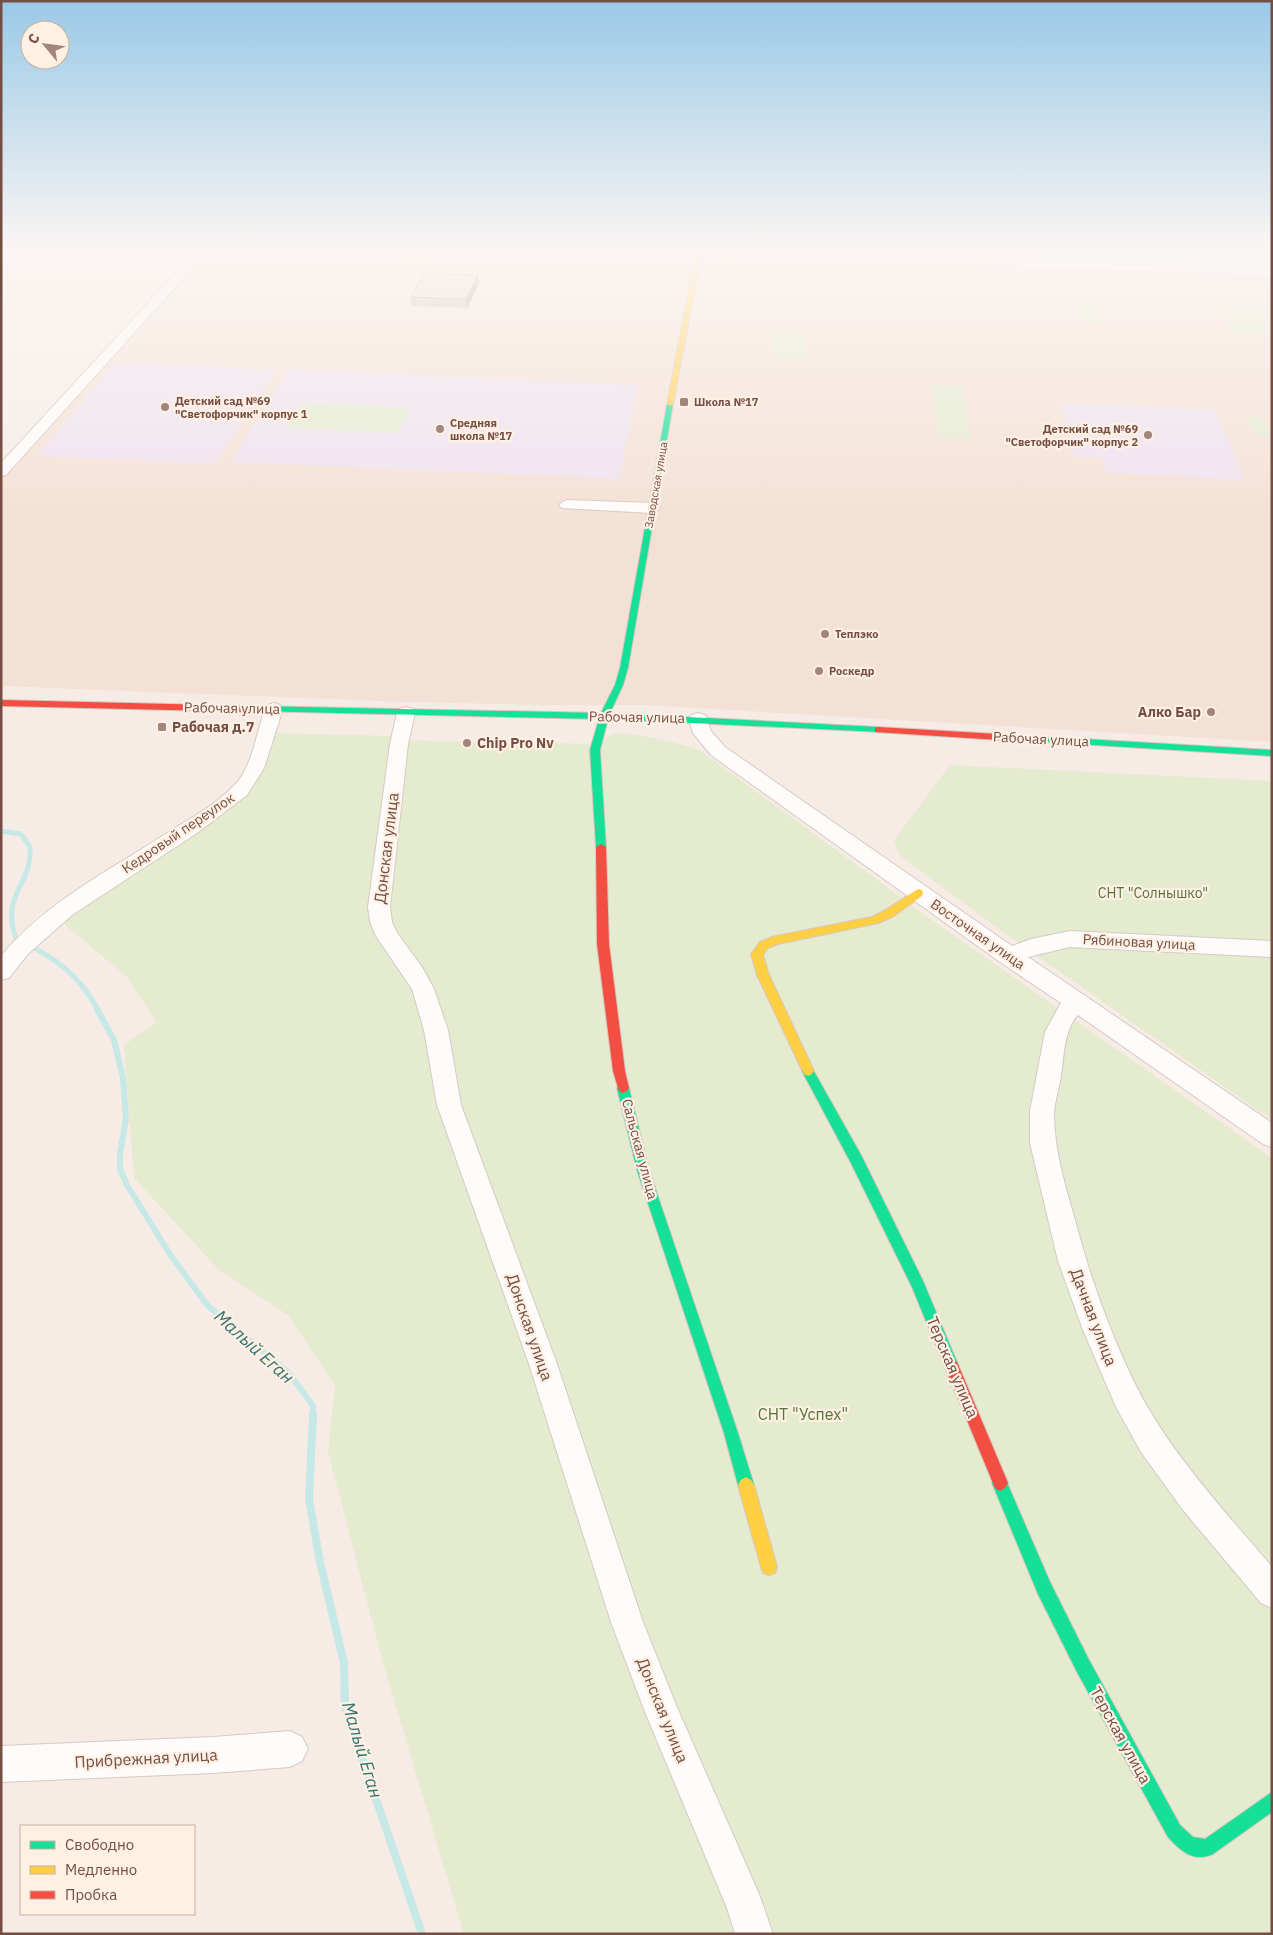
<svg xmlns="http://www.w3.org/2000/svg" width="1273" height="1935" viewBox="0 0 1273 1935" font-family="'IBM Plex Sans',sans-serif">
	<style>
		.residential { fill: #f4e1d5 }
		.education { fill: #efe2f0 }
		.green { fill: #e4ebce }
		.water { fill: #c6e8e6 }
		.lines { fill: none; stroke-linecap: round; stroke-linejoin: round }
		.stream-far2 { stroke: #c6e8e6; stroke-width: 5 }
		.stream-far1 { stroke: #c6e8e6; stroke-width: 6 }
		.stream { stroke: #c6e8e6; stroke-width: 8 }
		.street-casing { stroke: #d7c9c3; stroke-width: 2 }
		.fast-casing { stroke: #d6c7c1; stroke-width: 2 }
		.slow-casing { stroke: #d6c7c1; stroke-width: 2 }
		.jam-casing { stroke: #d6c7c1; stroke-width: 2 }
		.street { fill: #fefcfb; fill-rule: evenodd }
		.fast { fill: #16e098; fill-rule: evenodd }
		.slow { fill: #ffcf43; fill-rule: evenodd }
		.jam { fill: #f24e42; fill-rule: evenodd }
		.wall { fill: #c3b5af }
		.shaded-wall { fill: #9f948f }
		.building { fill: #e3d3cc; stroke: #9f948f }
		.poi-dot { fill: #a2857c; stroke: #fff0e4; stroke-width: 2 }
		.labels { text-anchor: middle; stroke-width: 4.5; stroke-linejoin: round; paint-order: stroke }
		.far-poi-label { font-size: 11px; font-weight: bold; fill: #744e44; stroke: #fff0e4; text-anchor: start }
		.far-street-label { font-size: 11px; fill: #744e44; stroke: #fff0e4 }
		.street-label { font-size: 14px; fill: #744e44; stroke: #fff0e4 }
		.poi-label { font-size: 14px; font-weight: bold; fill: #744e44; stroke: #fff0e4; text-anchor: start }
		.park-label { font-size: 14px; fill: #54753a; stroke: #fff0e4 }
		.near-street-label { font-size: 16px; fill: #744e44; stroke: #fff0e4 }
		.near-park-label { font-size: 16px; fill: #54753a; stroke: #fff0e4 }
		.near-water-label { font-size: 18px; font-style: italic; fill: #357474; stroke: #fff0e4 }
	</style>
	<rect width="100%" height="100%" fill="#f6ece5"/>
	<polygon class="residential" points="195,252 450,252 705,260 708,252 978,252 983,266 1272,276 1272,742 644,705 542,705 402,702 1,686 1,463"/>
	<g class="education">
		<polygon points="115,363 277,370 214,464 37,456"/>
		<polygon points="289,370 638,385 619,479 231,462"/>
		<polygon points="1062,403 1215,410 1245,480 1106,473 1102,459 1074,457"/>
	</g>
	<g class="green">
		<polygon points="1077,300 1091,300 1097,317 1104,317 1107,324 1085,323"/>
		<polygon points="1234,306 1272,308 1272,334 1233,333 1220,309 1236,309"/>
		<polygon points="772,333 805,335 805,360 771,359"/>
		<polygon points="932,385 962,387 971,439 939,437"/>
		<polygon points="302,403 410,407 398,433 287,428"/>
		<polygon points="1245,416 1261,417 1270,435 1254,434"/>
		<path d="M271,733l122,3 1,4 208,4c2,-4 7,-8 12,-10 14,-4 69,11 84,15l231,169 343,240v776h-808l-81,-271 -55,-211 7,-67 -47,-70 -70,-46 -84,-91 -10,-133 33,-23 -31,-46 -62,-52 4,-12 91,-59 91,-62z"/>
		<polygon points="950,765 1272,781 1272,1120 1004,933 899,855 894,840"/>
	</g>
	<polygon class="water" points="1038,252 1272,252 1272,268 1162,263 1039,261"/>
	<g class="lines">
		<g class="stream-far2">
			<path d="M1,831l20,3 9,13c3,39 -30,45 -14,92"/>
			<path d="M36,949c28,15 47,33 62,61"/>
		</g>
		<polyline class="stream-far1" points="97,1009 114,1040 123,1078 126,1119 120,1153 120,1169 127,1185 171,1256 208,1306 289,1373 313,1406 313,1416"/>
		<polyline class="stream" points="313,1415 309,1499 320,1562 344,1663 345,1708 422,1934"/>
		<defs>
			<g id="street">
				<polygon points="195,252 207,252 6,475 1,476 1,463"/>
				<polygon points="380,252 485,252 697,258 703,261 697,264 386,255"/>
				<polygon points="700,252 784,252 1272,270 1272,276 706,255"/>
				<polygon points="567,500 652,503 657,505 660,508 657,511 652,513 562,508 559,505 562,502"/>
				<path d="M274,703l6,2 3,4 -19,59 -17,27 -50,38 -125,82 -44,39 -19,24 -8,2v-24c46,-55 111,-87 171,-126 22,-14 50,-29 67,-50 14,-19 18,-49 26,-71l3,-4z"/>
				<polygon points="406,707 413,709 415,713 408,744 390,907 392,922 397,933 422,967 434,989 448,1030 461,1105 557,1364 643,1622 676,1705 759,1894 773,1934 735,1934 727,1908 645,1712 611,1622 529,1364 437,1105 424,1030 412,989 376,936 370,922 368,907 390,744 397,713 399,709"/>
				<path d="M698,713l7,2 6,16 14,16 287,199 19,-7 39,-8 202,10v16l-202,-10 -42,10 244,166v24l-9,-3 -185,-129c-14,14 -14,42 -17,61 -2,12 -6,25 -7,37 0,37 11,72 21,107 15,57 35,113 61,166 34,67 88,124 136,181v41l-11,-5 -78,-93 -42,-58 -25,-45 -33,-77 -25,-69 -28,-118v-32l15,-79 16,-29 -61,-41 -289,-207 -18,-22 -4,-14 2,-4z"/>
				<polygon points="290,1731 302,1737 308,1749 302,1761 290,1767 213,1773 1,1782 1,1746 213,1737"/>
			</g>
			<g id="fast">
				<polygon points="670,402 673,404 628,668 623,685 610,713 878,727 881,728 881,732 608,719 600,750 606,847 601,850 596,847 590,750 599,719 251,711 249,709 254,706 601,713 615,685 620,668 667,404"/>
				<polygon points="1015,735 1272,750 1272,756 1012,740 1012,736"/>
				<polygon points="808,1066 812,1068 861,1155 923,1281 959,1367 957,1372 952,1374 947,1372 912,1287 851,1163 802,1071 804,1068"/>
				<polygon points="623,1083 627,1085 629,1088 649,1170 738,1433 754,1485 751,1490 746,1493 741,1490 738,1485 724,1433 637,1170 617,1088 619,1085"/>
				<path d="M1000,1475l5,3 45,104 39,78 91,165 13,12 12,2 67,-47v20l-59,42c-20,9 -32,-3 -45,-17l-91,-165 -39,-78 -46,-111 3,-5z"/>
			</g>
			<g id="slow">
				<polygon points="696,252 702,252 673,404 670,406 667,404"/>
				<polygon points="918,889 922,890 923,893 922,896 892,917 878,923 778,944 768,948 763,955 769,975 814,1071 812,1074 808,1076 804,1074 757,975 751,954 760,942 772,937 872,917 884,911"/>
				<polygon points="746,1477 751,1480 754,1485 777,1567 775,1573 769,1575 763,1573 761,1567 738,1485 741,1480"/>
			</g>
			<g id="jam">
				<polygon points="1,700 254,706 259,709 254,712 1,706"/>
				<polygon points="878,727 1015,735 1020,738 1015,741 875,732 875,728"/>
				<polygon points="601,844 606,847 609,944 625,1071 629,1088 627,1091 623,1093 619,1091 613,1071 597,944 596,847"/>
				<polygon points="952,1360 957,1362 1008,1483 1005,1488 1000,1491 995,1488 945,1367 947,1362"/>
			</g>
		</defs>
		<use href="#street" class="street-casing"/>
		<use href="#fast" class="fast-casing"/>
		<use href="#slow" class="slow-casing"/>
		<use href="#jam" class="jam-casing"/>
		<use href="#street" class="street"/>
		<use href="#fast" class="fast"/>
		<use href="#slow" class="slow"/>
		<use href="#jam" class="jam"/>
	</g>
	<polygon class="wall" points="478,275 479,283 467,308 412,306 411,297"/>
	<polygon class="shaded-wall" points="478,275 479,283 467,308 466,299"/>
	<polygon class="building" points="424,273 478,275 466,299 411,297"/>
	<linearGradient id="sky" x2="0" y2="1"><stop stop-color="#9ac9e7"/><stop offset="0.48" stop-color="#fbf6f3"/><stop offset="1" stop-color="#fbf6f3" stop-opacity="0"/></linearGradient>
	<rect width="1273" height="522" fill="url(#sky)"/>
	<g class="poi-dot">
		<rect x="679" y="397" width="10" height="10" rx="2.5"/>
		<circle cx="165" cy="407" r="5"/>
		<circle cx="440" cy="429" r="5"/>
		<circle cx="1148" cy="435" r="5"/>
		<circle cx="825" cy="634" r="5"/>
		<circle cx="819" cy="671" r="5"/>
		<circle cx="1211" cy="712" r="5"/>
		<rect x="157" y="722" width="10" height="10" rx="2.5"/>
		<circle cx="467" cy="743" r="5"/>
	</g>
	<g class="labels">
		<g class="far-poi-label">
			<text x="175" y="405">Детский сад №69<tspan x="175" dy="13">"Светофорчик" корпус 1</tspan></text>
			<text x="694" y="406">Школа №17</text>
			<text x="450" y="427">Средняя<tspan x="450" dy="13">школа №17</tspan></text>
			<text x="1138" y="433" text-anchor="end">Детский сад №69<tspan x="1138" dy="13">"Светофорчик" корпус 2</tspan></text>
			<text x="835" y="638">Теплэко</text>
			<text x="829" y="675">Роскедр</text>
		</g>
		<g class="far-street-label">
			<text transform="translate(656 485) rotate(-80)" y="4">Заводская улица</text>
		</g>
		<g class="street-label">
			<text transform="translate(232 708) rotate(1)" y="5">Рабочая улица</text>
			<text transform="translate(637 717) rotate(1)" y="5">Рабочая улица</text>
			<text transform="translate(1041 739) rotate(3)" y="5">Рабочая улица</text>
			<text transform="translate(178 833) rotate(-34)" y="5">Кедровый переулок</text>
			<text transform="translate(978 934) rotate(35)" y="5">Восточная улица</text>
			<text transform="translate(1139 942) rotate(3)" y="5">Рябиновая улица</text>
			<text transform="translate(640 1149) rotate(75)" y="5">Сальская улица</text>
		</g>
		<g class="poi-label">
			<text x="1201" y="717" text-anchor="end">Алко Бар</text>
			<text x="172" y="732">Рабочая д.7</text>
			<text x="477" y="748">Chip Pro Nv</text>
		</g>
		<g class="park-label">
			<text x="1153" y="898">СНТ "Солнышко"</text>
		</g>
		<g class="near-street-label">
			<text transform="translate(386 848) rotate(-83)" y="6">Донская улица</text>
			<text transform="translate(1094 1317) rotate(69)" y="6">Дачная улица</text>
			<text transform="translate(530 1327) rotate(71)" y="6">Донская улица</text>
			<text transform="translate(953 1367) rotate(67)" y="6">Терская улица</text>
			<text transform="translate(663 1710) rotate(68)" y="6">Донская улица</text>
			<text transform="translate(1121 1735) rotate(61)" y="6">Терская улица</text>
			<text transform="translate(146 1758) rotate(-3)" y="6">Прибрежная улица</text>
		</g>
		<g class="near-park-label">
			<text x="803" y="1420">СНТ "Успех"</text>
		</g>
		<g class="near-water-label">
			<text transform="translate(254 1347) rotate(42)" y="6">Малый Еган</text>
			<text transform="translate(362 1750) rotate(73)" y="6">Малый Еган</text>
		</g>
	</g>
	<rect width="1273" height="1935" fill="none" stroke="#744e44" stroke-width="5"/>
	<rect x="20" y="1825" width="175" height="90" fill="#fff0e4" stroke="#c7afa4"/>
	<rect x="30" y="1841" width="25" height="8" fill="#16e098" stroke="#c7afa4"/>
	<text x="65" y="1850" font-size="15" fill="#744e44">Свободно</text>
	<rect x="30" y="1866" width="25" height="8" fill="#ffcf43" stroke="#c7afa4"/>
	<text x="65" y="1875" font-size="15" fill="#744e44">Медленно</text>
	<rect x="30" y="1891" width="25" height="8" fill="#f24e42" stroke="#c7afa4"/>
	<text x="65" y="1900" font-size="15" fill="#744e44">Пробка</text>
	<g transform="translate(45 45) rotate(299)"><circle r="24" fill="#fff0e4" stroke="#c7afa4"/>
	<path d="M0-4L9 19L0 12L-9 19Z" fill="#a2857c"/>
	<text y="-8" font-size="14" font-weight="bold" text-anchor="middle" fill="#744e44">С</text>
	</g>
</svg>
